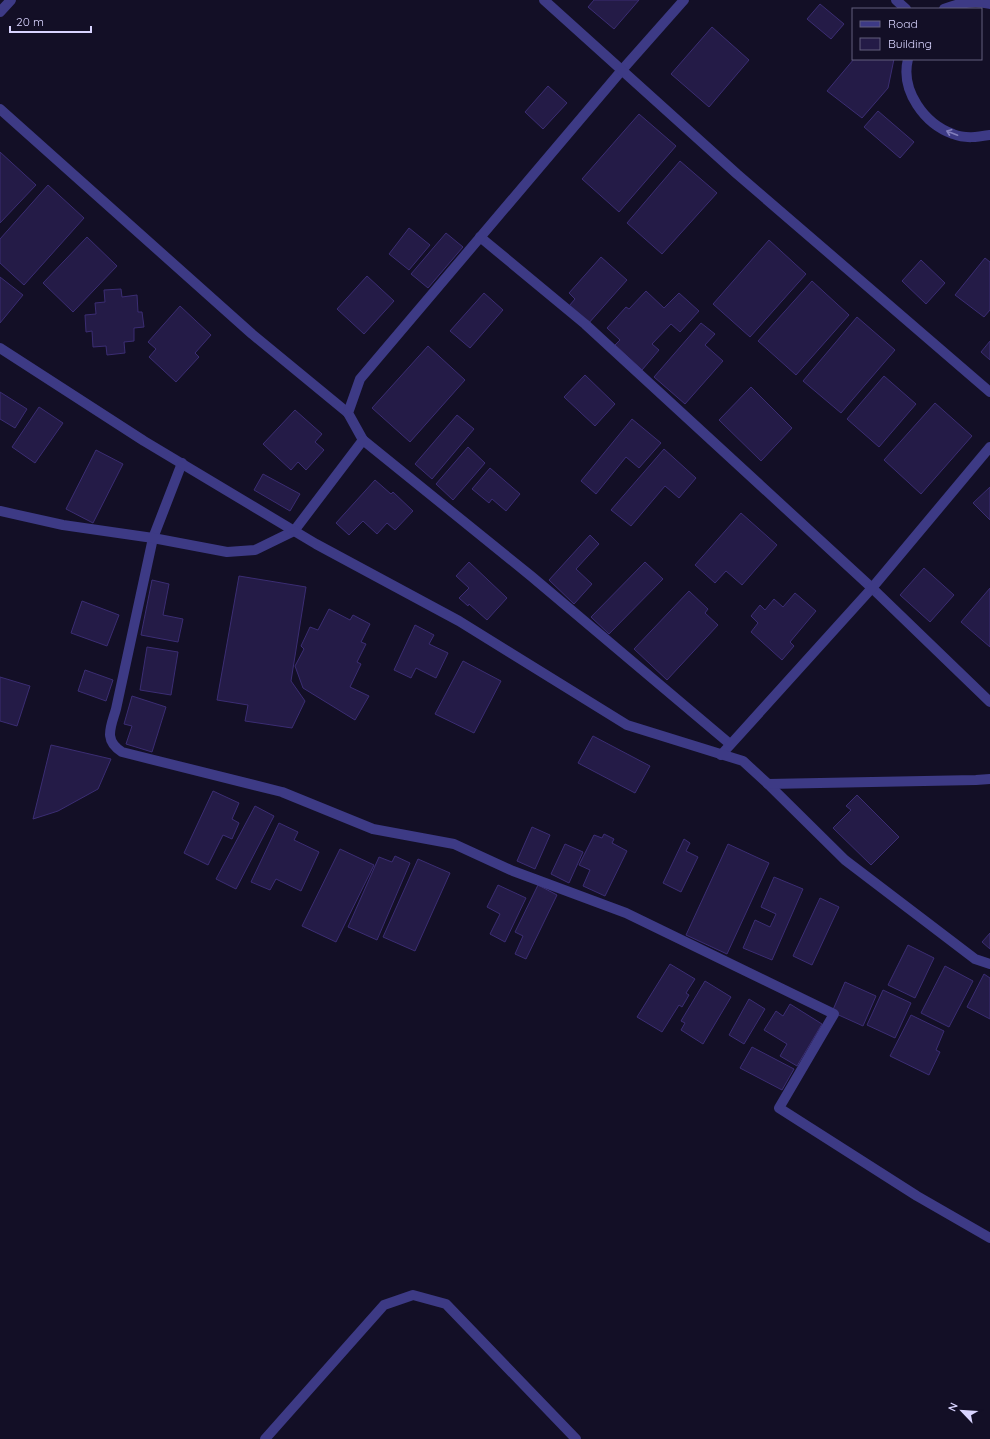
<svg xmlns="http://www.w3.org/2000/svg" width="990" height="1439" viewBox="0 0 990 1439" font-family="Quicksand,sans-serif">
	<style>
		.building { fill: #241b47; stroke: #3b2d73 }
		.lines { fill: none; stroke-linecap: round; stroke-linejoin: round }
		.minor { stroke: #3d3a85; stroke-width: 10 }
		.tertiary { stroke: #3d3a85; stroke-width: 10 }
		.oneway { stroke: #837fbc }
	</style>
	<rect width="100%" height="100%" fill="#130f26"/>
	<g class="building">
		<polygon points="594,0 639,0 614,29 588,7"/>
		<polygon points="820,4 844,24 831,39 807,19"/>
		<polygon points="712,27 749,60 709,107 671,74"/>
		<polygon points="854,59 894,59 888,88 862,118 827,91"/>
		<polygon points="548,86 567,103 543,129 525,112"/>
		<polygon points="878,111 914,142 900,158 864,127"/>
		<polygon points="639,114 676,146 619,212 582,179"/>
		<polygon points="0,152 36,185 0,223"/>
		<polygon points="680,161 717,193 662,254 627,223"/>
		<polygon points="48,185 84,218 24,285 0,263 0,239"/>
		<polygon points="409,228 430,245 409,270 389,254"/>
		<polygon points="446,233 463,247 428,288 411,274"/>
		<polygon points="87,237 117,266 73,312 43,283"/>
		<polygon points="769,240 806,274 750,337 713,304"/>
		<polygon points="601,257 627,280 588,324 569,306 575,299 569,293"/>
		<polygon points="985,258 990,262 990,310 984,317 955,295"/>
		<polygon points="921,260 945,283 926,304 902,281"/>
		<polygon points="367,276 394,301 364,334 337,309"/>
		<polygon points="0,277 23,295 0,323"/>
		<polygon points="812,281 849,315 796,375 758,341"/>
		<polygon points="121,289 122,297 137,295 138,312 142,312 144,327 134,328 134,341 124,342 125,353 107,355 106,346 93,347 92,331 86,332 85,315 96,314 95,303 105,302 104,290"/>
		<polygon points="646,291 664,308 679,293 699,311 680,332 671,324 652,344 659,350 642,370 615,345 620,340 607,328 626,307 629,309"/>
		<polygon points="484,293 503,310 470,348 450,331"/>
		<polygon points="180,306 211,335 195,353 199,357 176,382 149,357 156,349 148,342"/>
		<polygon points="857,317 895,350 841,413 803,381"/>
		<polygon points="701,323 715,334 705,345 723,361 685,404 654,377"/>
		<polygon points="990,341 990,360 981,352"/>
		<polygon points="428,346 465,380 410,442 372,408"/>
		<polygon points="585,375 615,404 595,426 564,397"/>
		<polygon points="884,376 916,404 879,447 847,419"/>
		<polygon points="751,387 792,428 761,461 719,420"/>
		<polygon points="0,392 27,409 15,428 0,419"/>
		<polygon points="935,403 972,436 921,494 884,460"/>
		<polygon points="39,407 63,423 35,463 12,447"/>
		<polygon points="295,410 322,434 315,442 324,450 306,470 298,462 291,470 263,444"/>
		<polygon points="457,415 474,429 432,479 415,464"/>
		<polygon points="632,419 661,443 639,468 626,457 596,494 581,481"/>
		<polygon points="468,447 485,463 453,500 436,484"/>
		<polygon points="664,449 696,478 679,498 665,486 631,526 611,510"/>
		<polygon points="96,450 123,464 93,523 66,509"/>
		<polygon points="490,468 520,494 506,511 492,499 489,503 472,489"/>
		<polygon points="263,474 300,494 290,511 254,490"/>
		<polygon points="375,480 391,494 393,492 413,511 395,530 387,523 377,534 363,521 349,535 336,523"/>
		<polygon points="990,487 990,520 973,503"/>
		<polygon points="741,513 777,545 742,585 726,571 715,583 695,565"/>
		<polygon points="590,535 599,544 576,569 592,584 574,604 549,580"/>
		<polygon points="469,562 507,598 487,620 469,604 468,606 459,598 469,588 456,576"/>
		<polygon points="645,562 663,579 609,634 591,617"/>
		<polygon points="924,568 954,595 930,622 900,595"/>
		<polygon points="239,576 306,587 291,681 305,701 292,728 245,721 248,705 217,700"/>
		<polygon points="152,580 169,584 163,615 183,619 178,642 141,635"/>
		<polygon points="990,588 990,647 961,622"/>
		<polygon points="689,591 708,609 705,613 718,625 667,680 634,649"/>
		<polygon points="795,593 816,611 790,642 794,646 782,660 751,632 758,623 751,616 760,605 765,610 774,599 783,607"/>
		<polygon points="82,601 119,615 107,646 71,633"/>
		<polygon points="329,609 350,620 353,615 370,624 361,642 366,644 357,662 361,664 350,687 369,696 355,720 303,688 295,666 304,649 301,646 310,627 318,630"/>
		<polygon points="415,625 434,635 429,644 448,653 436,678 416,668 411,678 394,670"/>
		<polygon points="147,647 178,652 171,695 140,690"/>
		<polygon points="463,661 501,681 474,733 435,714"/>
		<polygon points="85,670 113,680 106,701 78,691"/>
		<polygon points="0,677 30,686 17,726 0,721"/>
		<polygon points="132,696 166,707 152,752 126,744 132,726 124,724"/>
		<polygon points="593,736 650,766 635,793 578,763"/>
		<polygon points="51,745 111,759 98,789 58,811 33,819"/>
		<polygon points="213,791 239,803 232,819 239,823 232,839 223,835 208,865 184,853"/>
		<polygon points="857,795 899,837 871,865 833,828 851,810 846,806"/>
		<polygon points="255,806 274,816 236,889 216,879"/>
		<polygon points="279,823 298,832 294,840 319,852 301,891 276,879 270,890 251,882"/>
		<polygon points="532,827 550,835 535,869 517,861"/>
		<polygon points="604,834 614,839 612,843 627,851 605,896 583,886 590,870 579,865 594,835 602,838"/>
		<polygon points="684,839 690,843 686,851 698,857 681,892 663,883"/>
		<polygon points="565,844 583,852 569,883 551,874"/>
		<polygon points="728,844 769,863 727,954 686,935"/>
		<polygon points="340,849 374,865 336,942 302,926"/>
		<polygon points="395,856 410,863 377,940 348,927 379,857 392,862"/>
		<polygon points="418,859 450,873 415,951 383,937"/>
		<polygon points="774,877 803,889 772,960 743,948 755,920 770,927 776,914 761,907"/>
		<polygon points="498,885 526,898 505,942 490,934 500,914 487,907"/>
		<polygon points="538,885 557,895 526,959 515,954 523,936 515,932"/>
		<polygon points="820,898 839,907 812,965 793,956"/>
		<polygon points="990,933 990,949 982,942"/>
		<polygon points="908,945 934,958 915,998 888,985"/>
		<polygon points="670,964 695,979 686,993 689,995 682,1007 679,1005 662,1032 637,1017"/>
		<polygon points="945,966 973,981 949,1027 921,1013"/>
		<polygon points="984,974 990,978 990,1019 967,1007"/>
		<polygon points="705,981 731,997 703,1044 681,1030 685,1023 681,1021"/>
		<polygon points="845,982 876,996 863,1026 832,1012"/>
		<polygon points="883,990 911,1003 895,1038 867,1025"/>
		<polygon points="749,999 765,1009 744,1044 729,1035"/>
		<polygon points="790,1004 822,1024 797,1066 780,1056 787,1044 764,1030 776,1011 783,1016"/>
		<polygon points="911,1015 944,1031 936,1050 940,1052 929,1075 890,1056"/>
		<polygon points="752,1047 794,1069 782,1090 740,1068"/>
	</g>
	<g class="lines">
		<g class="minor">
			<polyline points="896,0 906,9"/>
			<path d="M944,9c15,-6 30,-9 46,-5"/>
			<polyline points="0,12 11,0"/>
			<path d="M908,59c-8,32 17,65 45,75 12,5 25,3 37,1"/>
			<polyline points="0,109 252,334 348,413"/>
			<polyline points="480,237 585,324 872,588 990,702"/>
			<polyline points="363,440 348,413 360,379 622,70 684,0"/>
			<path d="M182,463l-29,75 -37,171c-5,18 -13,31 6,43l160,40 91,37 81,15 59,27 113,42 208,101 -55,94 138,88 73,42"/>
			<polyline points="0,511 63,525 153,538 227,552 255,550 294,531 363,440 531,576 730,744"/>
			<polyline points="721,755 872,588 990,447"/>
			<polyline points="768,784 845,860 975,959 990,964"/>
			<polyline points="265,1439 384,1305 413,1295 446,1304 576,1439"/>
		</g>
		<g class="tertiary">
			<polyline points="544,0 737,174 990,392"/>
			<polyline points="0,348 144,441 316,544 459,621 627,725 743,761 768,784 976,780 990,779"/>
		</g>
	</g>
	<defs><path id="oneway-shaft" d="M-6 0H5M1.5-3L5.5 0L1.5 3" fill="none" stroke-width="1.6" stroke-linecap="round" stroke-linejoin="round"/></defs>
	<use class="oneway" href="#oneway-shaft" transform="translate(952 133) rotate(-159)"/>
	<rect x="852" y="8" width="130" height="52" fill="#130f26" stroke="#625e7d"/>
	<rect x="860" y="21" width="20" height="6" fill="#3d3a85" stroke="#625e7d"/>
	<text x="888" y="28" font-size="12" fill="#d9d4ff">Road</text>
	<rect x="860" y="38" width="20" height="12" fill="#241b47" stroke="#625e7d"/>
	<text x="888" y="48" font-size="12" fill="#d9d4ff">Building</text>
	<g transform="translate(962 1411) rotate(295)" stroke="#130f26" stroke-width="3" paint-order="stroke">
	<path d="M0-3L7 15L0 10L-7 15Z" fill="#d9d4ff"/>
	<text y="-6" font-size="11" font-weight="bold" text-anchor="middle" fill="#d9d4ff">N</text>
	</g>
	<path d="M10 26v6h81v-6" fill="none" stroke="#d9d4ff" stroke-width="2"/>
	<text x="16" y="26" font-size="12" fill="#d9d4ff" stroke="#130f26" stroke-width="3" paint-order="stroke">20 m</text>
</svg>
